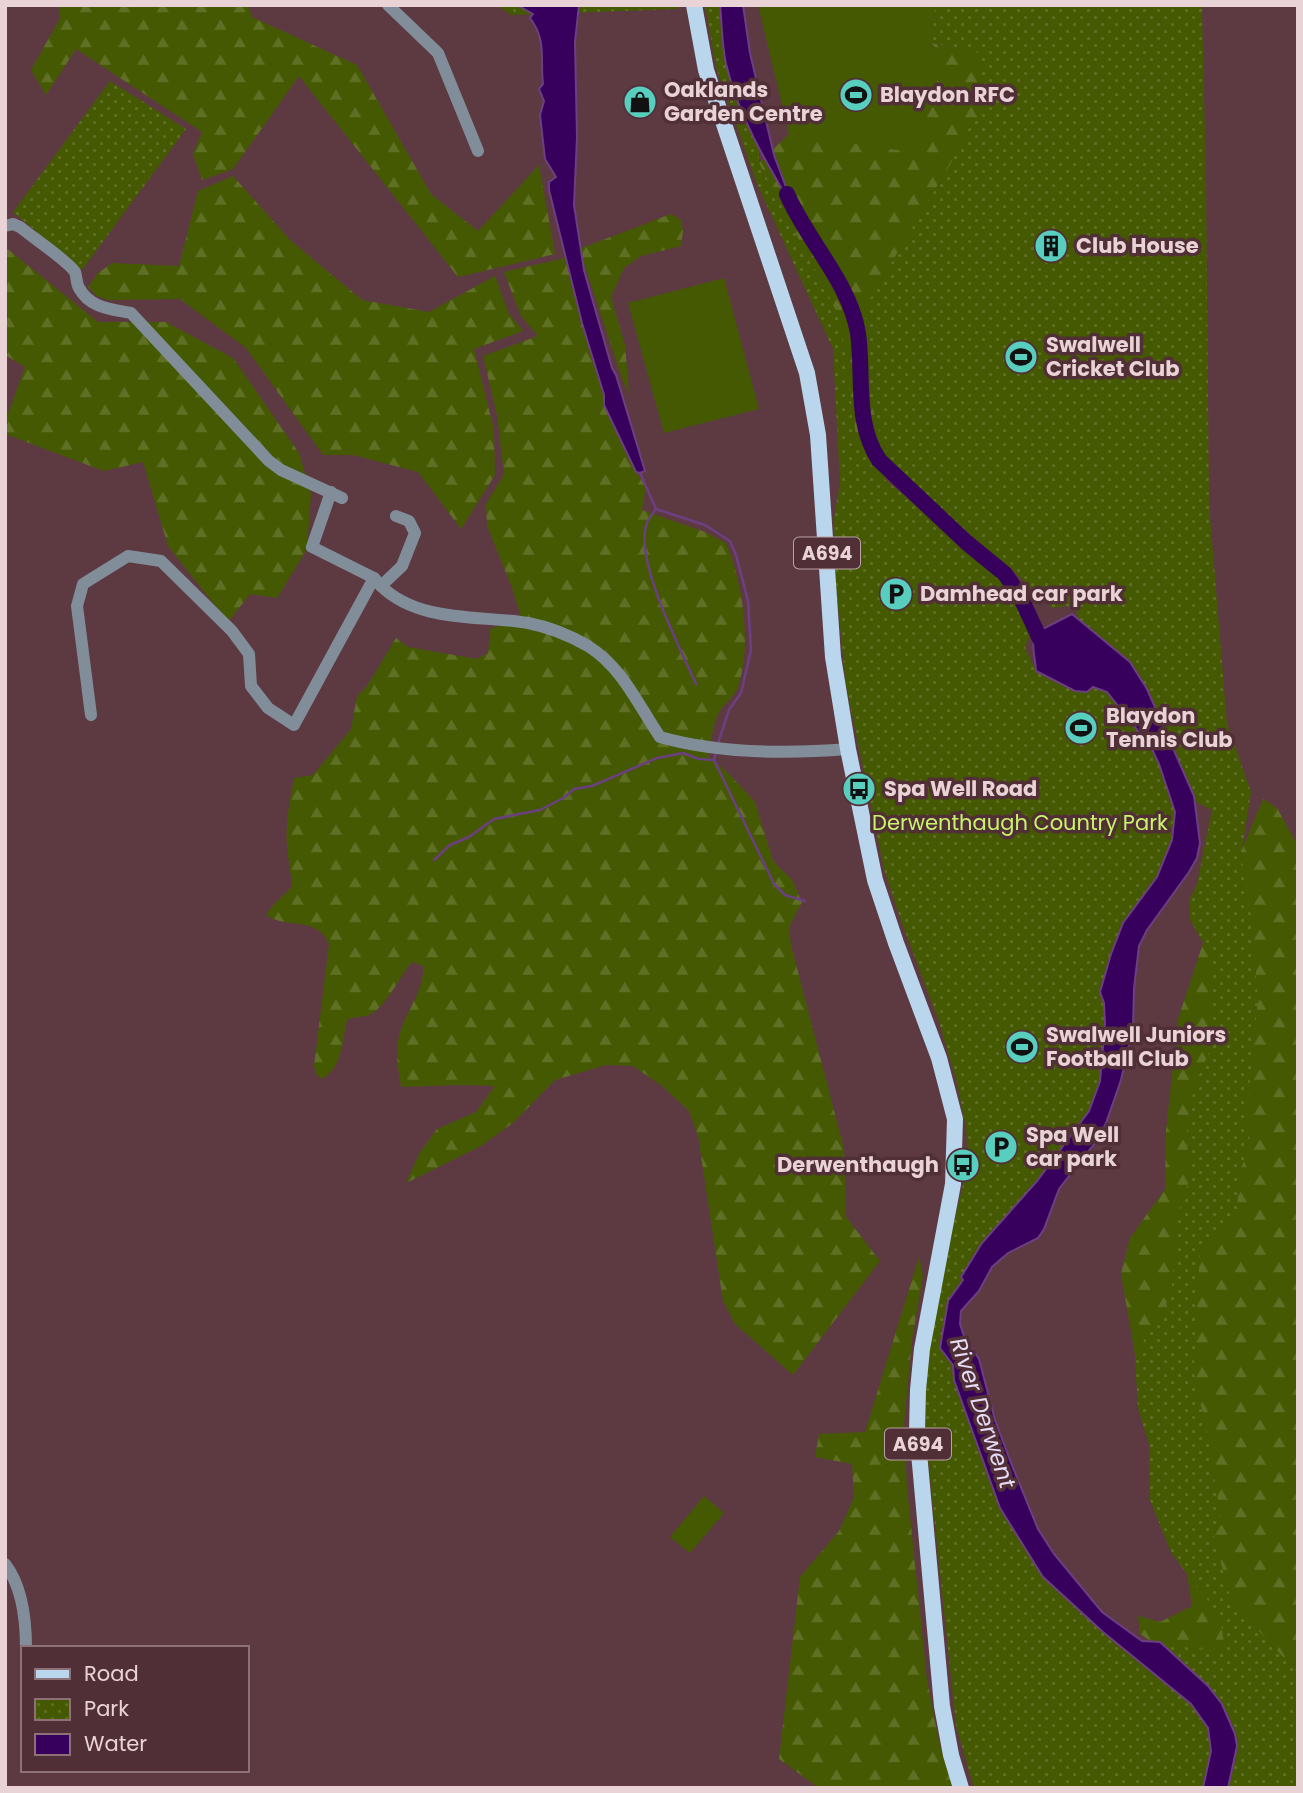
<svg xmlns="http://www.w3.org/2000/svg" width="1303" height="1793" viewBox="0 0 1303 1793" font-family="Poppins,sans-serif">
	<style>
		.grass { fill: #445901 }
		.forest { fill: url(#forest-firs) }
		.park { fill: url(#park-dots) }
		.water { fill: #37005d; stroke: #6c3f82; stroke-width: 2 }
		.lines { fill: none; stroke-linecap: round; stroke-linejoin: round }
		.stream { stroke: #6c3f82; stroke-width: 2.5 }
		.river { stroke: #37005d; stroke-width: 16 }
		.minor { stroke: #818e9a; stroke-width: 12 }
		.major { stroke: #bad6ed; stroke-width: 16 }
		.labels { text-anchor: middle; stroke-width: 7; stroke-linejoin: round; paint-order: stroke }
		.shield { fill: #512f37; stroke: #bba2a7; stroke-width: 2 }
		.shield-label { font-size: 19px; font-weight: bold; fill: #e9d3d7 }
		.poi-label { font-size: 21px; font-weight: bold; fill: #e9d3d7; stroke: #512f37; text-anchor: start }
		.park-label { font-size: 21px; fill: #c9f469; stroke: #512f37 }
		.water-label { font-size: 23px; font-style: italic; fill: #e5dbf4; stroke: #512f37 }
	</style>
	<defs>
		<pattern id="forest-firs" width="22" height="20" patternUnits="userSpaceOnUse" patternTransform="scale(1.75)"><rect width="22" height="20" fill="#445901"/><path d="M5 1l3.5 6h-7zM16 11l3.5 6h-7z" fill="#5f7025"/></pattern>
		<pattern id="park-dots" width="8" height="8" patternUnits="userSpaceOnUse" patternTransform="scale(1.75)"><rect width="8" height="8" fill="#445901"/><path d="M2 2h.1M6 6h.1" fill="none" stroke="#5f7025" stroke-width="1.8" stroke-linecap="round"/></pattern>
	</defs>
	<rect width="100%" height="100%" fill="#5d3a42"/>
	<g class="grass">
		<polygon points="758,5 936,5 931,43 944,56 917,154 789,134"/>
		<polygon points="724,278 759,409 664,433 628,303"/>
		<polygon points="704,1496 724,1513 690,1553 670,1537"/>
	</g>
	<g class="forest">
		<polygon points="60,5 248,5 252,17 357,65 431,194 478,231 539,165 555,254 458,277 299,76 233,169 202,180 193,154 202,132 76,49 46,95 31,70 59,20"/>
		<polygon points="980,21 1006,112 899,463 868,498 851,485 831,314 759,163 789,134 917,153 944,56 931,43 968,50"/>
		<polygon points="233,176 290,240 362,300 429,312 495,276 509,314 523,331 474,349 494,430 495,475 461,529 418,472 353,455 323,455 246,348 180,299 108,300 97,296 88,287 98,273 112,263 179,266 198,191"/>
		<polygon points="671,214 681,220 683,231 681,246 641,256 624,268 611,297 625,345 629,393 623,381 579,249"/>
		<polygon points="5,247 98,322 166,322 233,358 299,453 311,494 307,549 277,598 250,594 228,622 168,546 143,462 104,471 5,434 5,422 25,367 5,355"/>
		<path d="M565,258l17,65 22,72v10l32,67 10,15 -4,23 63,22 21,11c17,41 26,101 12,144 -3,9 -11,14 -17,22 -8,12 -10,33 -13,47l21,18 26,28 18,59 19,19 10,22 -13,25 2,18 53,204 2,68 34,44 -87,114 -58,-51 -12,-23 -25,-165 -9,-25 -27,-25 -29,-20 -27,-1 -51,15 -41,42 -33,24 -75,37 14,-31 17,-23 39,-17 19,-26 -36,-1 -58,2c-3,-18 -6,-37 -1,-55 7,-22 25,-43 23,-66l-11,-4c-11,12 -28,48 -43,53 -7,3 -15,1 -22,5 -5,21 -4,47 -25,59l-6,-5 -2,-8 15,-122c-13,-29 -41,-14 -63,-29 7,-12 17,-18 26,-29 -1,-13 -4,-26 -5,-39 -2,-23 3,-47 7,-69l19,-3 38,-46 6,-33 10,-10 29,-48 12,9 69,12 11,-6 2,-24 31,-12 -9,-29 -25,-62 -1,-22 18,-30 -7,-59 -14,-59 55,-20 -17,-20 -17,-44z"/>
		<polygon points="1263,799 1277,808 1298,846 1298,1788 1160,1642 1154,1643 1140,1634 1138,1616 1160,1622 1192,1606 1187,1574 1171,1552 1150,1500 1149,1444 1138,1407 1135,1355 1121,1274 1130,1238 1165,1189 1166,1130 1178,1019 1205,937"/>
		<polygon points="919,1257 923,1276 912,1339 904,1424 907,1488 927,1680 939,1742 953,1788 819,1788 779,1759 800,1577 839,1531 854,1497 852,1464 815,1457 819,1434 865,1432"/>
	</g>
	<g class="park">
		<polygon points="496,5 678,5 678,9 511,15"/>
		<path d="M705,5h15l6,58 16,48 17,39v13l81,155 17,126 18,27 55,46 29,29 40,31 35,50 -9,20 11,24 39,20 12,1 6,-5 14,5 44,55 8,17 16,48 -3,28 -15,37 -34,46 -12,31 -11,38 4,11 1,21 -5,57 -11,30 -52,70 -55,62 -20,34 1,3 -7,12 -6,66 4,8v14l46,128 43,69 60,55 77,63c35,31 35,50 23,93h-229l-18,-63 -32,-305 2,-59 27,-135 12,-49 2,-31 -1,-18 -9,-45 -18,-61 -39,-104 -16,-49 -38,-184 -10,-99 -2,-68 6,-35 -7,-134 -76,-165 -41,-117z"/>
		<path d="M936,5h266l4,175 3,324 18,220 24,68 -10,64 11,66 6,78 -11,109 3,36 -10,26 -3,38 -37,42 -6,116 2,24 8,24 18,110 -6,2 -3,6 21,78 9,-1 16,21 39,42v115h-70c4,-14 9,-29 9,-43 -2,-41 -45,-77 -74,-100l62,6 -5,-35 -49,-64 -21,-52 -1,-56 -11,-37 -3,-52 36,-59 6,-79 12,-37 -2,-50 7,-43 16,-37 1,-94 -21,-36v-21l7,-15 15,-74 -17,-9 -23,-59 -34,-70 -8,-10 -52,-43 -3,-14 -23,3 -44,-42 -69,-57 -47,-47 -9,-17 -20,-72 3,-50 -2,-14 101,-170 -2,-4 26,-29 -12,-54 -46,-9z"/>
		<polygon points="110,81 186,129 82,270 13,212"/>
	</g>
	<g class="water">
		<path d="M517,5h62l-4,37 2,95 -3,68 10,65 28,98 4,7 29,96 -5,2 -4,-1 -32,-67v-10l-22,-72 -33,-133v-8l7,-5 -11,-18 -5,-44 4,-14 -5,-12 4,-5c-3,-25 4,-44 -13,-66l3,-4z"/>
		<path d="M720,5h23l7,48 24,102 21,56c-28,-47 -56,-93 -69,-147 -4,-18 -4,-39 -6,-59z"/>
		<path d="M1072,614l58,48 17,27 47,107 6,47 -3,15 -8,14 -42,58 -8,16 -5,42 -1,39 -12,53 -15,43 -8,16 -39,50 -15,40 -6,9 -30,15 -16,14 -13,24 -18,20 -1,13 4,12 15,23 16,61 16,43 27,66 16,25 48,58 40,29 18,1 48,44 14,18 13,30 2,12 -9,42h-25l8,-37 -3,-23 -17,-24 -88,-72 -60,-55 -43,-69 -46,-128 -1,-15 -13,-17 8,-47 15,-21 -2,-3 21,-34 55,-62 52,-70 11,-30 5,-57 -1,-21 -4,-11 11,-38 12,-31 34,-46 15,-37 3,-28 -16,-48 -8,-17 -44,-55 -14,-5 -6,5 -12,-1 -39,-20c-1,-19 -6,-22 1,-43l6,1z"/>
	</g>
	<g class="lines">
		<g class="stream">
			<polyline points="640,473 656,509 705,525 730,541 736,555 748,601 751,650 741,693 729,710 718,743"/>
			<path d="M656,509c-3,4 -7,9 -9,14 -14,35 34,127 49,161"/>
			<polyline points="716,752 714,760 774,884 785,895 805,901"/>
			<polyline points="434,860 450,845 469,837 494,819 540,810 565,797 574,789 592,786 657,758 683,753 699,759 714,760"/>
		</g>
		<path class="river" d="M787,194c20,47 62,87 71,139 6,43 -4,89 21,127l87,82 39,32 15,22 20,43 8,5"/>
		<g class="minor">
			<polyline points="388,5 438,53 478,151"/>
			<path d="M5,226l8,-2 7,3c12,10 48,34 55,45 2,5 1,11 4,16 11,20 31,21 52,25l138,148 12,9 61,28"/>
			<polyline points="331,492 312,547 374,578"/>
			<path d="M396,516l13,5 6,12 -13,33 -21,20c38,37 98,29 147,37 21,4 41,12 60,23 35,22 50,59 72,91 60,17 126,17 188,12"/>
			<polyline points="91,715 77,606 83,584 128,556 161,561 232,631 249,654 251,686 268,708 294,725 374,578 381,586"/>
			<path d="M5,1564c17,22 21,57 21,84"/>
		</g>
		<polyline class="major" points="694,5 706,70 807,373 818,435 833,657 848,749 875,880 896,943 939,1058 955,1119 953,1184 922,1349 918,1390 917,1431 942,1706 951,1755 961,1788"/>
	</g>
	<defs>
		<symbol id="stadium-disc" viewBox="-11 -11 22 22"><circle r="9.5" fill="#58cebf" stroke="#512f37"/><path d="M0-5a6.5 5 0 1 0 0 10a6.5 5 0 1 0 0-10ZM-3.5-1.8h7v3.6h-7Z" fill="#111"/></symbol>
		<symbol id="shop-disc" viewBox="-11 -11 22 22"><circle r="9.5" fill="#58cebf" stroke="#512f37"/><path d="M-5-2.5h2.3a2.7 3.5 0 0 1 5.4 0H5L5.5 6h-11ZM-1.5-2.5h3a1.5 2.3 0 0 0-3 0Z" fill="#111"/></symbol>
		<symbol id="building-disc" viewBox="-11 -11 22 22"><circle r="9.5" fill="#58cebf" stroke="#512f37"/><path d="M-4-6H4V6H1V3H-1V6H-4ZM-2.5-4.3h1.7v1.8h-1.7ZM.8-4.3h1.7v1.8H.8ZM-2.5-1h1.7V.8h-1.7ZM.8-1h1.7V.8H.8Z" fill="#111"/></symbol>
		<symbol id="parking-disc" viewBox="-11 -11 22 22"><circle r="9.5" fill="#58cebf" stroke="#512f37"/><path d="M-3.5-5.5H1a3.5 3.5 0 0 1 0 7H-1V5.5H-3.5ZM-1-3.4V-.6H.8a1.4 1.4 0 0 0 0-2.8Z" fill="#111"/></symbol>
		<symbol id="bus-disc" viewBox="-11 -11 22 22"><circle r="9.5" fill="#58cebf" stroke="#512f37"/><path d="M-5-6H5V4H4V6H2V4H-2V6H-4V4H-5ZM-3.5-4V0h7V-4ZM-3.5 1.2v1.5H-2V1.2ZM2 1.2v1.5H3.5V1.2Z" fill="#111"/></symbol>
	</defs>
	<g fill-rule="evenodd">
		<use href="#stadium-disc" x="837" y="76" width="38" height="38"/>
		<use href="#shop-disc" x="621" y="83" width="38" height="38"/>
		<use href="#building-disc" x="1032" y="227" width="38" height="38"/>
		<use href="#stadium-disc" x="1002" y="338" width="38" height="38"/>
		<use href="#parking-disc" x="877" y="575" width="38" height="38"/>
		<use href="#stadium-disc" x="1062" y="709" width="38" height="38"/>
		<use href="#bus-disc" x="840" y="770" width="38" height="38"/>
		<use href="#stadium-disc" x="1003" y="1028" width="38" height="38"/>
		<use href="#parking-disc" x="982" y="1128" width="38" height="38"/>
		<use href="#bus-disc" x="944" y="1146" width="38" height="38"/>
	</g>
	<g class="labels">
		<g class="shield">
			<rect x="794" y="537.5" width="66" height="31" rx="5"/>
			<rect x="885" y="1428.5" width="66" height="31" rx="5"/>
		</g>
		<g class="shield-label">
			<text x="827" y="560">A694</text>
			<text x="918" y="1451">A694</text>
		</g>
		<g class="poi-label">
			<text x="664" y="97">Oaklands<tspan x="664" dy="24">Garden Centre</tspan></text>
			<text x="880" y="102">Blaydon RFC</text>
			<text x="1076" y="253">Club House</text>
			<text x="1046" y="352">Swalwell<tspan x="1046" dy="24">Cricket Club</tspan></text>
			<text x="920" y="601">Damhead car park</text>
			<text x="1106" y="723">Blaydon<tspan x="1106" dy="24">Tennis Club</tspan></text>
			<text x="884" y="796">Spa Well Road</text>
			<text x="1046" y="1042">Swalwell Juniors<tspan x="1046" dy="24">Football Club</tspan></text>
			<text x="1026" y="1142">Spa Well<tspan x="1026" dy="24">car park</tspan></text>
			<text x="939" y="1172" text-anchor="end">Derwenthaugh</text>
		</g>
		<g class="park-label">
			<text x="1020" y="830">Derwenthaugh Country Park</text>
		</g>
		<g class="water-label">
			<text transform="translate(983 1413) rotate(71)" y="8">River Derwent</text>
		</g>
	</g>
	<rect width="1303" height="1793" fill="none" stroke="#e9d3d7" stroke-width="14"/>
	<rect x="21" y="1646" width="228" height="126" fill="#512f37" stroke="#8e7177" stroke-width="2"/>
	<rect x="35" y="1669" width="35" height="10" fill="#bad6ed" stroke="#8e7177" stroke-width="2"/>
	<text x="84" y="1681" font-size="21" fill="#e9d3d7">Road</text>
	<rect x="35" y="1699" width="35" height="21" fill="url(#park-dots)" stroke="#8e7177" stroke-width="2"/>
	<text x="84" y="1716" font-size="21" fill="#e9d3d7">Park</text>
	<rect x="35" y="1734" width="35" height="21" fill="#37005d" stroke="#8e7177" stroke-width="2"/>
	<text x="84" y="1751" font-size="21" fill="#e9d3d7">Water</text>
</svg>
